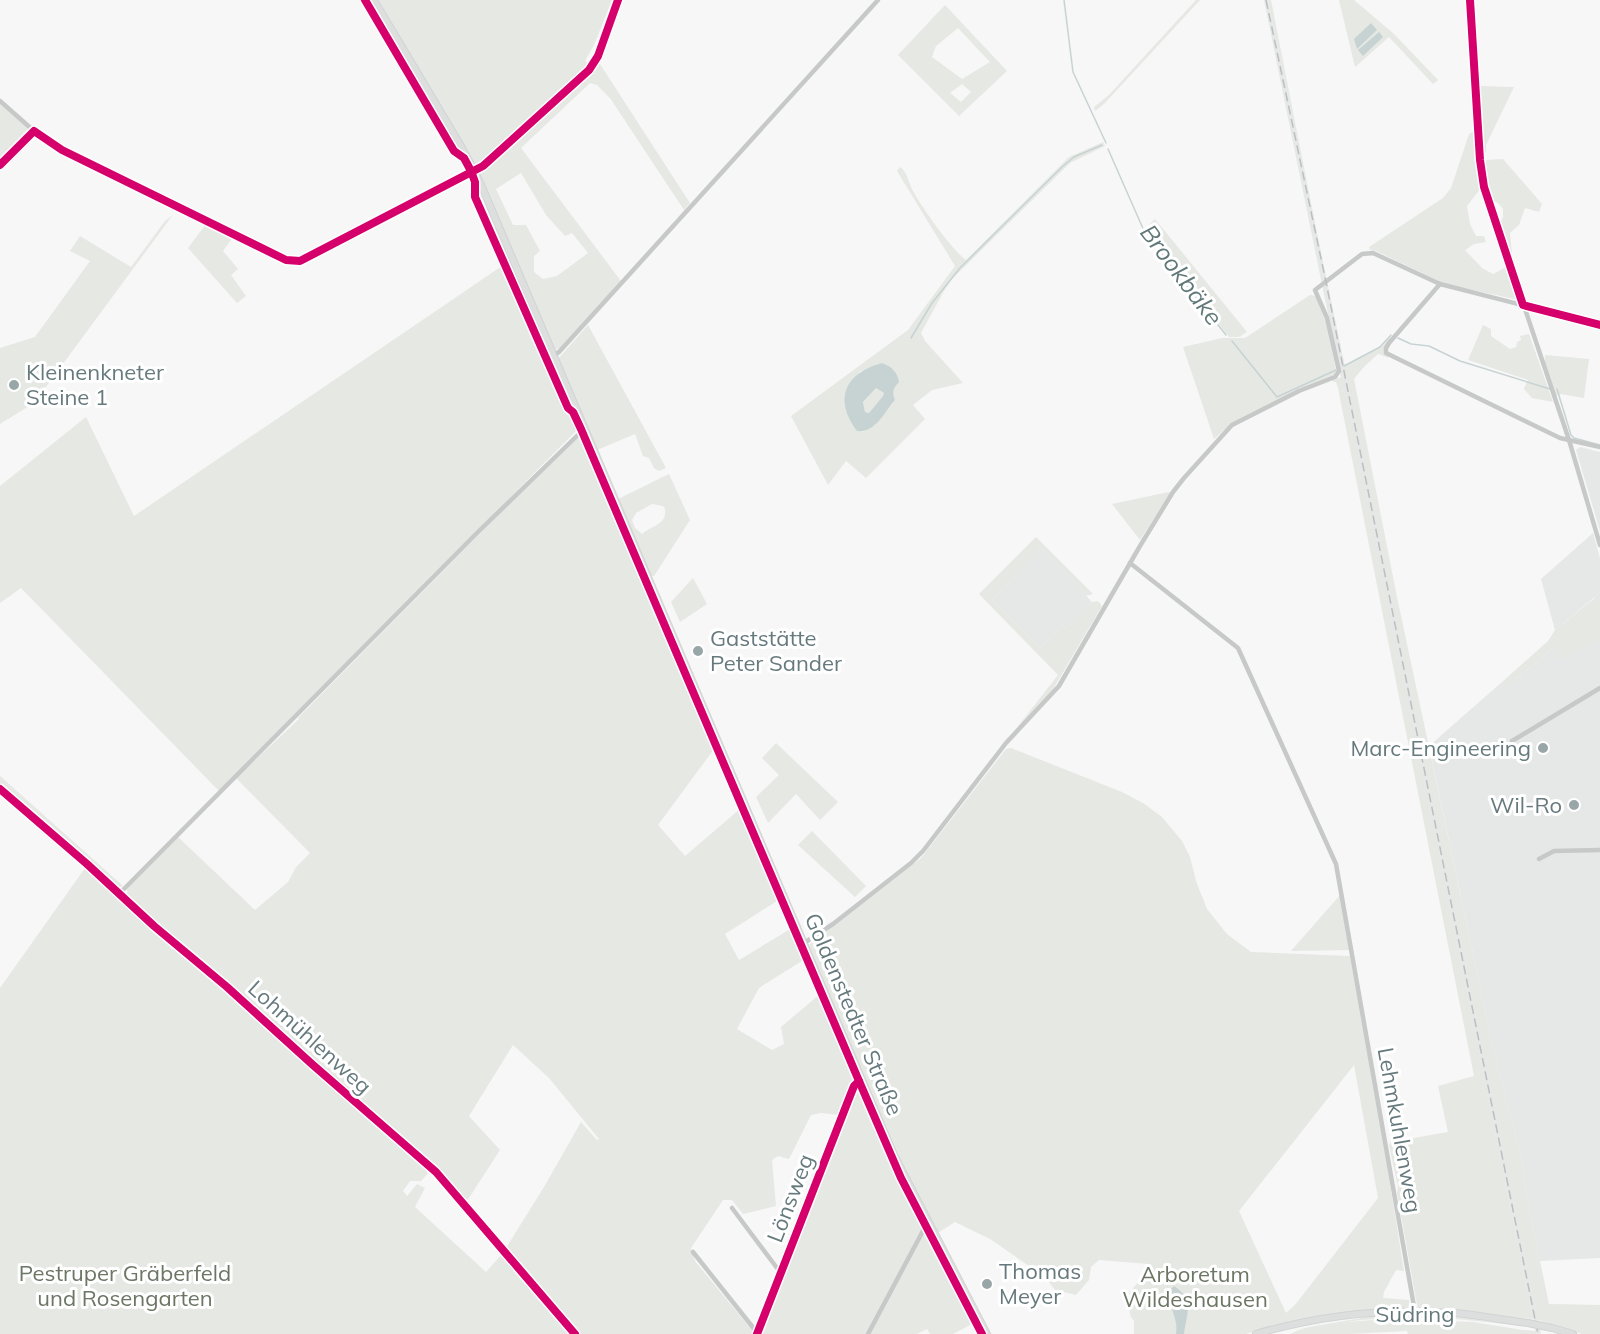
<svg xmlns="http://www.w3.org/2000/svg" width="1600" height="1334" viewBox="0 0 1600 1334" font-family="Mulish,sans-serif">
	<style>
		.built { fill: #e6e7e7 }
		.green { fill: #e6e8e4; fill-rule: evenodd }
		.water { fill: #c7d3d3; fill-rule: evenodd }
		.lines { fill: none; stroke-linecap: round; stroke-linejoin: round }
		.stream { stroke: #c7d3d3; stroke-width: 1.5 }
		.secondary-casing { stroke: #d2d3d4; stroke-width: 8 }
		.street { stroke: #c7c8c8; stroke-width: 4.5 }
		.secondary { stroke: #dddede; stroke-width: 6 }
		.rail { stroke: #bcbfbf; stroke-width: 1.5; stroke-dasharray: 9 4.5; stroke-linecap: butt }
		.secondary-bridge-casing { stroke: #d2d3d4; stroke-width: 8; stroke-linecap: butt }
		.secondary-bridge { stroke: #dddede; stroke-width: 6 }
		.cycleway-casing { stroke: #fff; stroke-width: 11 }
		.cycleway { stroke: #d6006c; stroke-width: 8 }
		.poi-dot { fill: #99a6a8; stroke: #fff; stroke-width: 2 }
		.labels { text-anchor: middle; stroke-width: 6; stroke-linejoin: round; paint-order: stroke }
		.poi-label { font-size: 22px; fill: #667a7e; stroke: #fff; text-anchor: start }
		.street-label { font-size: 22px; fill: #667a7e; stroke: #fff }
		.park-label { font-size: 22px; fill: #6c7664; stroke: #fff }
		.water-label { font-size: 24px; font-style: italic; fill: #607878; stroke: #fff }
	</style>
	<rect width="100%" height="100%" fill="#f7f7f7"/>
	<g class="built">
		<polygon points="1264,0 1268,0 1356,419 1541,1334 1536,1334"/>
		<polygon points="1580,447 1600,452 1600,531 1576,450"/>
		<polygon points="1593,533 1600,558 1600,602 1595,597 1555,630 1541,579"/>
		<polygon points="1041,548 1092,602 1066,629 1062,625 1040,648 992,600"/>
		<polygon points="1600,636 1600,1258 1540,1261 1528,1203 1521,1156 1492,1043 1429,746 1502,682 1507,687 1554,647 1563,659"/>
	</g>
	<g class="green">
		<polygon points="379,0 612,0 594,45 585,61 591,65 482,164 475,167"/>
		<polygon points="1196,0 1200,0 1104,104 1095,111 1094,107 1109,95"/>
		<polygon points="1268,0 1271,0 1326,279"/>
		<polygon points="1339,0 1354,0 1394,34 1438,80 1433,84 1389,37 1355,67"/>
		<path d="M945,5l62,66 -48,45 -61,-61zM958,28l32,34 -28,17 -30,-22 4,-11zM962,84l9,8 -10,10 -11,-9z"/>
		<path d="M598,61l92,142 -6,7 -74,-112 -13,-13 -7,-2 -69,65 100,133 -59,66 -7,3 -77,-178 103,-92zM521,173l25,42 19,21 7,-3 16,20 -31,23 -14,3 -9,-7v-16l6,-5 -14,-26h-13l-17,-36z"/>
		<polygon points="1478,86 1514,87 1486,145 1486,152 1482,152"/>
		<polygon points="0,104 29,129 29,135 20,142 18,141 0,162"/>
		<polygon points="1476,130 1481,188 1467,206 1470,224 1476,236 1484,236 1486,242 1474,244 1465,250 1482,268 1493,274 1508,266 1519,300 1445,284 1376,251 1370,250 1369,247 1443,198 1451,188 1469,134"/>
		<path d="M1103,142l2,4 -35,17 -118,116 -8,12 -23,42 4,8 38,42 -31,7 -19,15 12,14 -59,59 -20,-17 -18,24 -37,-69 117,-86 47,-64 -58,-95 3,-4c7,5 8,13 11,20 8,17 41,63 55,73l103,-103zM882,363l13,8 -2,23 2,6 -20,25 -13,7 -3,-60z"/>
		<polygon points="1503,159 1542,204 1539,212 1525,208 1519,225 1510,233 1513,265 1499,226 1503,217 1503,209 1498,203 1490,199 1486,186 1485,160"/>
		<polygon points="172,216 34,403 0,424 0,348 35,337 90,261 70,251 80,236 131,267 165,221"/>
		<polygon points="1155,219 1247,332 1239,337 1229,337 1148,233 1146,228"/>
		<polygon points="206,224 233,237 223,251 238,269 231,275 246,296 237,303 188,248"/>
		<polygon points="502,266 567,411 573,414 579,428 219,791 21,588 0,603 0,486 86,417 134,516"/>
		<polygon points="1310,295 1316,296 1328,329 1336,371 1334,375 1234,422 1214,439 1183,347 1222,338 1245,338"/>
		<polygon points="588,325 666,468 659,471 654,468 649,458 643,456 635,434 597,450 558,359"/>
		<polygon points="1483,325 1491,329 1491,336 1510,349 1516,347 1517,342 1521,340 1520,336 1529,334 1553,402 1532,398 1524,389 1528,380 1468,360"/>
		<polygon points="1391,336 1384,349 1389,358 1378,354 1364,367 1354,379 1397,597 1492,1043 1521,1156 1528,1203 1549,1304 1600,1305 1600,1334 1582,1334 1538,1320 1344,366 1381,347"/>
		<polygon points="1545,355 1589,359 1584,398 1561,394 1556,396 1545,364"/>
		<polygon points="1342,377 1533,1319 1419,1310 1417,1305 1397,1193 1398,1187 1389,1145 1391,1142 1448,1132 1438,1086 1474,1076 1338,388 1336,382 1333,382 1333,380"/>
		<polygon points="876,388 884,393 883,396 869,413 865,412 863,402"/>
		<polygon points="580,432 714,749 658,825 685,856 740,809 780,899 725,934 739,960 792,928 805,959 759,988 737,1029 772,1050 784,1044 781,1027 820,994 856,1078 851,1087 840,1115 821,1113 811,1115 789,1159 778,1156 772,1160 776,1206 743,1214 732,1200 723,1200 691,1248 695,1261 755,1334 579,1334 506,1248 544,1187 581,1122 597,1140 599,1139 549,1078 513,1045 469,1116 500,1150 467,1201 435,1165 314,1063 128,898 127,889 178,837 255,910 288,882 296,867 310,853 236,778 299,719 298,718"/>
		<path d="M669,474l21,46 -36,56h-4l-32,-77zM652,504l11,2 2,3c2,16 -13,16 -23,25l-7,-6 -3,-8 4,-7z"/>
		<polygon points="1169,492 1171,492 1140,540 1112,504"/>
		<polygon points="1036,537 1093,594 1086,596 1041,548 992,600 1040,648 1062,625 1066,629 1092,602 1098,601 1102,606 1052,691 1008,739 1058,675 979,594"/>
		<polygon points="693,578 707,604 680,622 671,602"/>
		<polygon points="1596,597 1600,602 1600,636 1562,660 1554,647 1507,687 1502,682 1548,641 1555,630"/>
		<polygon points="776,743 838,802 820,820 796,794 768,823 756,797 779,775 762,758"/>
		<path d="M1011,748l111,44 21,11 19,14 20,24 8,16 6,24 11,28 20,25 24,18 99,4 27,146 27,169 -8,-1 -12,22 -1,6 26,2v7c-55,6 -110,8 -163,27h-112v-13l-3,-4 -4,-16 2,-8 22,-26 -2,-3 -50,-4 -8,7 -2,13 -13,15 -21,-5 -10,-13 -55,-38 -35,-17 -19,12 -40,-79 -87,-210 112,-87 85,-109zM1354,1065l24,133 -83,107 -9,8 -47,-102z"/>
		<polygon points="0,776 123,886 116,888 0,786"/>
		<polygon points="42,827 431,1170 421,1181 410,1181 403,1191 407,1196 417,1184 425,1188 415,1207 486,1272 503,1253 573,1334 0,1334 0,988 85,868 40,831"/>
		<polygon points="812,831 866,886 855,897 798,845"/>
		<polygon points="1341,894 1350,950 1291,951"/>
		<polygon points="859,1087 924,1226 867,1334 759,1334 853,1090"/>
		<polygon points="923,1233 929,1235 974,1323 953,1334 930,1334 927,1329 917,1334 869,1334"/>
		<polygon points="1415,1315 1415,1317 1361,1320 1293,1330 1367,1317"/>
		<polygon points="1417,1315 1488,1319 1523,1326 1457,1319 1417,1317"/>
		<path d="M1385,1319l88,3 50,8 13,1v3h-128l-1,-3 -58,3h-58c16,-11 72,-13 94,-15z"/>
	</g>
	<g class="water">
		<polygon points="1371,23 1377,30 1357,49 1354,39"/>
		<polygon points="1379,32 1383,37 1363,56 1358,50"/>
		<path d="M882,363c10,4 15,8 17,19 -6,6 -7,10 -4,18 -10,11 -20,34 -38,31 -24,-32 -12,-58 25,-68zM876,388l8,5 -1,3 -14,17 -4,-1 -2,-10z"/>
		<path d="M1174,1286c21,14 13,26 10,48h-8c3,-15 -8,-27 -7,-43z"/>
	</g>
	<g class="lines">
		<g class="stream">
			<polyline points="1064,0 1073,72 1106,143"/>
			<polyline points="1108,149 1145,233 1226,335"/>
			<polyline points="911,338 932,303 960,268 1062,167 1074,157 1102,145"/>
			<polyline points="1398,338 1411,344 1429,346 1460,361 1550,389"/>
			<polyline points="1232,341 1277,397 1336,370"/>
			<polyline points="1344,366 1380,347 1391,335"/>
			<polyline points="1557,389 1571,435 1574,438 1600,445"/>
		</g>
		<defs>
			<g id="secondary">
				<polyline points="374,0 461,146 479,180 894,1155 987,1334"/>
				<polyline points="1552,1328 1573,1334"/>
				<path d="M1256,1334c64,-19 132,-26 198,-21 25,2 49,7 74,10"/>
			</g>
		</defs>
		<use href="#secondary" class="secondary-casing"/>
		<g class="street">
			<polyline points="1470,0 1480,160 1484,187 1569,440 1600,545"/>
			<polyline points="0,101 34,131"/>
			<polyline points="0,165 34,131 62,150 286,260 300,261 483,166 589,70 598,56 618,0"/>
			<polyline points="1440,284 1389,343 1386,348 1386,353 1560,438 1600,447"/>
			<polyline points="554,355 559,352 878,0"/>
			<polyline points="1130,563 1238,648 1336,864 1415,1312"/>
			<polyline points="1512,741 1600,688"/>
			<polyline points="0,789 87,864 154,926 227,987 313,1065 436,1172 575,1334"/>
			<polyline points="1539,859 1554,851 1600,850"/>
			<polyline points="119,894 478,532 585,428"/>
			<polyline points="804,943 833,924 911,863 923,851 1006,743 1059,686 1140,546 1173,492 1184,478 1232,425 1299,391 1335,377 1339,371 1327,318 1315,290 1362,254 1373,253 1440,284 1600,325"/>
			<polyline points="732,1208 777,1268 781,1270"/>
			<polyline points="693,1252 755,1330 759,1330"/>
			<polyline points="757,1334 854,1086 862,1079"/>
			<polyline points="868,1334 924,1229 929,1226"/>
		</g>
		<use href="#secondary" class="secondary"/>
		<polyline class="rail" points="1266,0 1326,282 1538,1334"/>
		<defs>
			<polyline id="secondary-bridge" points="1528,1323 1552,1328"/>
		</defs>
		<use href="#secondary-bridge" class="secondary-bridge-casing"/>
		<use href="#secondary-bridge" class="secondary-bridge"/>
		<defs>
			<g id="cycleway">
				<polyline points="365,0 454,151 464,158 471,171 475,182 475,197 568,408 573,412 581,429 859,1081 901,1178 982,1334"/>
				<polyline points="1470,0 1480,160 1484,187 1523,305 1600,325"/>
				<polyline points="0,165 34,131 62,150 286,260 300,261 483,166 589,70 598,56 618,0"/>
				<polyline points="0,789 87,864 154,926 227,987 313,1065 436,1172 575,1334"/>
				<polyline points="757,1334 850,1096 854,1086 859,1081"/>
			</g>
		</defs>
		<use href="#cycleway" class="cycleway-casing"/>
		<use href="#cycleway" class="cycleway"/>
	</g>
	<g class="poi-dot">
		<circle cx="14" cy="385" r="6"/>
		<circle cx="698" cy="651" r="6"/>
		<circle cx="1543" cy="748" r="6"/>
		<circle cx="1574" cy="805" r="6"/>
		<circle cx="987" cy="1284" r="6"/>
	</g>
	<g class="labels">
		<g class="poi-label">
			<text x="26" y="380">Kleinenkneter<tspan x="26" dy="25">Steine 1</tspan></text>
			<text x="710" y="646">Gaststätte<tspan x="710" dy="25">Peter Sander</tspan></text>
			<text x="1531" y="756" text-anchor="end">Marc-Engineering</text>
			<text x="1562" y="813" text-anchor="end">Wil-Ro</text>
			<text x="999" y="1279">Thomas<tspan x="999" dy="25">Meyer</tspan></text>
		</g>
		<g class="street-label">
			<text transform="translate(854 1014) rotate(67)" y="8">Goldenstedter Straße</text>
			<text transform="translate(310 1037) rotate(42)" y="8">Lohmühlenweg</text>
			<text transform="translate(1400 1130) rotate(80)" y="8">Lehmkuhlenweg</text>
			<text transform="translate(790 1198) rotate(-69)" y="8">Lönsweg</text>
			<text x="1415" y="1322">Südring</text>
		</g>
		<g class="park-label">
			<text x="125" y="1281">Pestruper Gräberfeld<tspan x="125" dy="25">und Rosengarten</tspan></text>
			<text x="1195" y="1282">Arboretum<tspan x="1195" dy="25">Wildeshausen</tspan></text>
		</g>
		<g class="water-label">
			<text transform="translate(1181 275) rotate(53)" y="8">Brookbäke</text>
		</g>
	</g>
</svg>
